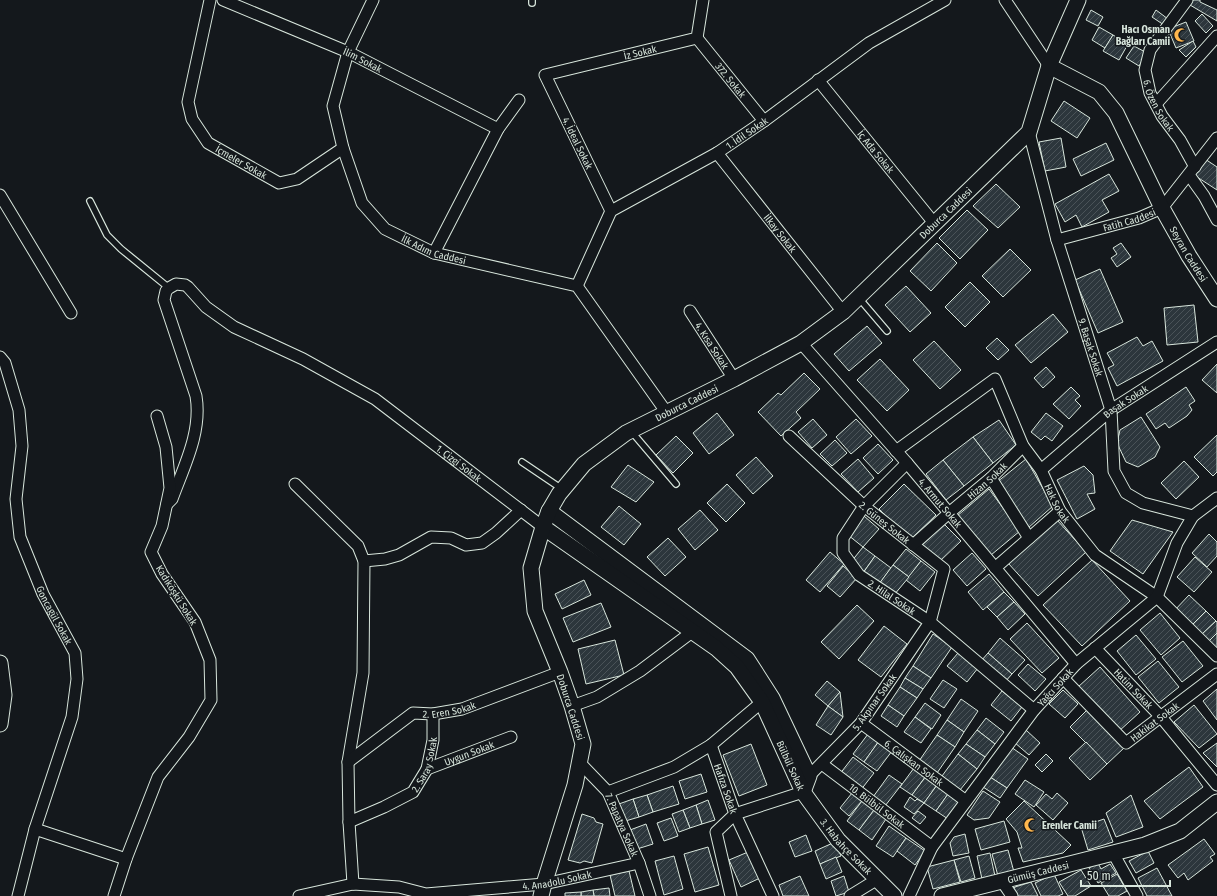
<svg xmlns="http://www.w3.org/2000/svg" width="1217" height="896" viewBox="0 0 1217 896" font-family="'Fira Sans Condensed',sans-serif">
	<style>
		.building { fill: url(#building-hatch); stroke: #d8e6dc }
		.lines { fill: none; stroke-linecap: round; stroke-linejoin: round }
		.lane-casing { stroke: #d8e6dc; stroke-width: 8 }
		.street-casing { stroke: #d8e6dc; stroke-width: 13 }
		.secondary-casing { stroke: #d8e6dc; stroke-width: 17 }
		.lane { stroke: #14181c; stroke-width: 5.5 }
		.street { stroke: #14181c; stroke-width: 11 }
		.secondary { stroke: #14181c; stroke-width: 15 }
		.labels { text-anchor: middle; stroke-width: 3; stroke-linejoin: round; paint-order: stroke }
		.poi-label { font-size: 10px; font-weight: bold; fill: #d8e6dc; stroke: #14181c; text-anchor: end }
		.street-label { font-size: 10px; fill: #d8e6dc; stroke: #14181c }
	</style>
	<defs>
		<pattern id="building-hatch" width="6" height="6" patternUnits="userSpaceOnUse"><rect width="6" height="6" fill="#2c363c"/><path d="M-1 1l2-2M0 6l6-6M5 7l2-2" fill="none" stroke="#4a5358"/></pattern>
	</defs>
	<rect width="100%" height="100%" fill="#14181c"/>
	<g class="building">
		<polygon points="1193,0 1200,0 1200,2 1217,10 1217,21 1190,5"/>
		<polygon points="1091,10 1103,17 1098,26 1086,20"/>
		<polygon points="1156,10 1168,19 1164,25 1152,17"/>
		<polygon points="1202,14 1213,26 1206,33 1195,21"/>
		<polygon points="1186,22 1194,41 1176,48 1168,29"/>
		<polygon points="1099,27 1113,35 1105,48 1092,40"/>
		<polygon points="1113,35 1128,44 1119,60 1103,51"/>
		<polygon points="1193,41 1196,47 1186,57 1179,50"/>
		<polygon points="1134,46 1147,53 1139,66 1126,58"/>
		<polygon points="1064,101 1090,118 1077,138 1051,121"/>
		<polygon points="1061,138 1066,167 1045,171 1039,142"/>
		<polygon points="1106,143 1114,160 1081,176 1073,159"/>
		<polygon points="1205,159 1217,167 1217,190 1194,175"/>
		<polygon points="1109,174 1119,191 1102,200 1109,212 1082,227 1076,215 1065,222 1055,204"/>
		<polygon points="996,184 1020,207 998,228 973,206"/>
		<polygon points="967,210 988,230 960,259 939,238"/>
		<polygon points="937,243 957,263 931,291 910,271"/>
		<polygon points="1121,243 1131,257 1117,267 1111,258 1117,254 1113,248"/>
		<polygon points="1010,249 1031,270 1003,297 982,276"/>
		<polygon points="1100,269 1123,322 1098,333 1075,280"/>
		<polygon points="970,282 990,302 965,327 945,307"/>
		<polygon points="906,286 931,313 910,332 885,305"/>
		<polygon points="1194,305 1198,342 1167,345 1164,308"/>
		<polygon points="1053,314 1068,332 1031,363 1015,345"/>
		<polygon points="867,326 882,343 849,371 834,354"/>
		<polygon points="1137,337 1143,346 1152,341 1163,361 1117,386 1108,368 1114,365 1107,353"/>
		<polygon points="997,338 1009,350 998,360 986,348"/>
		<polygon points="934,341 961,370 940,389 913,360"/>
		<polygon points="880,359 909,390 887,411 857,380"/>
		<polygon points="1217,364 1217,393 1202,380"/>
		<polygon points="1046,367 1055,377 1043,388 1034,378"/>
		<polygon points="804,373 820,389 796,412 801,418 781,436 758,412 778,393 781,395"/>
		<polygon points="1071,387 1080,396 1075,400 1081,406 1069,419 1053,404"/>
		<polygon points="1186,387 1195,401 1189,405 1192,410 1187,416 1169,428 1165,423 1156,429 1146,414"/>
		<polygon points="717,413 734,435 709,454 693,433"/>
		<polygon points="1046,413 1063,426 1052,441 1045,436 1041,440 1031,432"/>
		<polygon points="1141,417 1160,447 1155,457 1138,467 1126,462 1117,443 1120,430"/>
		<polygon points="813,419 827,435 812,448 798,432"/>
		<polygon points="856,419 872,436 851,454 836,437"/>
		<polygon points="999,420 1016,445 993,463 973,437"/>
		<polygon points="1217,435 1217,472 1213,476 1194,457"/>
		<polygon points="676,436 693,453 673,473 656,455"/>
		<polygon points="973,437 993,463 964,486 943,460"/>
		<polygon points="835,440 847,453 832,466 820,454"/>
		<polygon points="878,444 893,460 878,474 863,458"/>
		<polygon points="756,457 773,476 753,494 736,475"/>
		<polygon points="858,459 874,478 858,492 841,474"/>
		<polygon points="1026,459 1053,506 1028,528 997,482"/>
		<polygon points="943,460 964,486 946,500 926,474"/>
		<polygon points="1184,461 1199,477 1176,499 1161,483"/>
		<polygon points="628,465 654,482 636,502 611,487"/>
		<polygon points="1084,466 1093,475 1095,493 1087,494 1095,509 1077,519 1057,480"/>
		<polygon points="727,484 745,503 726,522 707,503"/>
		<polygon points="904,484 936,515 910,540 879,509"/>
		<polygon points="989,489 1020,531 991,555 957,516"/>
		<polygon points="619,506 641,524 624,545 601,527"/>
		<polygon points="700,510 718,530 695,550 678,529"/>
		<polygon points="864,516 879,529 863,547 848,535"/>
		<polygon points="1057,520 1086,552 1038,596 1008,563"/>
		<polygon points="1132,520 1173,532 1143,574 1110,551"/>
		<polygon points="944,524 961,541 939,562 922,545"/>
		<polygon points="1209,534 1217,542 1217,556 1207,567 1192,553"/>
		<polygon points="668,538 686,557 665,576 647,557"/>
		<polygon points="863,547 875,556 863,573 851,562"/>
		<polygon points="906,549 921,561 909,577 893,565"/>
		<polygon points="830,552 844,564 820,592 806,580"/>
		<polygon points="972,553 986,569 967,586 953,570"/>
		<polygon points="875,556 891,568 879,584 863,573"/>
		<polygon points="1195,557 1212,572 1194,592 1177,577"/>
		<polygon points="1092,560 1130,601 1082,646 1043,605"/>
		<polygon points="921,561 935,572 920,591 906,580"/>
		<polygon points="893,565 909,577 894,595 879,584"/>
		<polygon points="843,566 857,578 840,597 827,586"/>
		<polygon points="989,574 1004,592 983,610 968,592"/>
		<polygon points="584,580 591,595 562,609 555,594"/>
		<polygon points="1004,592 1014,602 997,617 987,607"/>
		<polygon points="1189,595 1206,611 1190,627 1174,611"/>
		<polygon points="1014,602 1025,614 1008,630 997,617"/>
		<polygon points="601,603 611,627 573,642 563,618"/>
		<polygon points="857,605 874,621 839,659 821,642"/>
		<polygon points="1206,611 1216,621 1200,636 1190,627"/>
		<polygon points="1160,613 1180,638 1161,655 1140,630"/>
		<polygon points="1216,621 1217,622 1217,633 1207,643 1200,636"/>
		<polygon points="1027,623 1059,658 1042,673 1010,639"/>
		<polygon points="884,626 907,644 881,677 858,660"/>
		<polygon points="1217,633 1217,653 1207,643"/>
		<polygon points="933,634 952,647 931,678 913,666"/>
		<polygon points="1136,635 1156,659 1136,675 1117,651"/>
		<polygon points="1000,638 1025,660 1012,674 988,653"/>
		<polygon points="615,640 624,675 586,684 578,649"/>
		<polygon points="1183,641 1203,666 1182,682 1162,657"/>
		<polygon points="958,653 978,668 967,682 947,666"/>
		<polygon points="988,653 1012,674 1005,682 981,661"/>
		<polygon points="1158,661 1179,687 1159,703 1138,677"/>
		<polygon points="1028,664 1046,679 1035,691 1018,675"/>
		<polygon points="913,666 931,678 923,689 905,678"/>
		<polygon points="1100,667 1140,712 1118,732 1078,687"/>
		<polygon points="905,678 923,689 917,698 900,687"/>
		<polygon points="943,680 957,689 944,708 930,699"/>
		<polygon points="827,681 840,692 828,706 815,695"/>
		<polygon points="900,687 917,698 904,716 888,705"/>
		<polygon points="1217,689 1217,720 1203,701"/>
		<polygon points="1063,690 1078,704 1065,718 1049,704"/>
		<polygon points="1002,691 1022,707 1011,721 991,705"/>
		<polygon points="840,692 843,717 828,706"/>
		<polygon points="961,699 978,711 964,732 947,720"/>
		<polygon points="925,703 941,715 932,729 915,717"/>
		<polygon points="888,705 904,716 897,727 881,716"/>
		<polygon points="1194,705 1217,734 1199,748 1174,722"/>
		<polygon points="828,706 843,717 831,735 816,725"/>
		<polygon points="1088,709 1125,747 1107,764 1070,727"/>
		<polygon points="915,717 931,729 921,743 904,732"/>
		<polygon points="986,718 1004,732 995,744 977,730"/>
		<polygon points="947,720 964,732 955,747 937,735"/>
		<polygon points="977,730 995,744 985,757 966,744"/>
		<polygon points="1026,730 1040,743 1029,755 1014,742"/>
		<polygon points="868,734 879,741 864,762 853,754"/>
		<polygon points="937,735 955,747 937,773 919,761"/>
		<polygon points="879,741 892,751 877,771 864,762"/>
		<polygon points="1086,742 1107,764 1090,780 1069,758"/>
		<polygon points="1217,743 1217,767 1203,753"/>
		<polygon points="751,744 767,785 739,796 723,755"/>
		<polygon points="966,744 985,757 977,769 958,754"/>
		<polygon points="1011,747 1028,759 1007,788 990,777"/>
		<polygon points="958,754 977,769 960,790 942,776"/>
		<polygon points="1046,754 1053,761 1042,772 1035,765"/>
		<polygon points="853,757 874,773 860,791 839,775"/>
		<polygon points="1189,767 1203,787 1160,819 1144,801"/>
		<polygon points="914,768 926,776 912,795 900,787"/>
		<polygon points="701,774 707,792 685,799 679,781"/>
		<polygon points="889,775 902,784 885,806 873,797"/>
		<polygon points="926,776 937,785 924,803 912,795"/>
		<polygon points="990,777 1007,788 1000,798 983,787"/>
		<polygon points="1025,780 1044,792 1034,807 1015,794"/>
		<polygon points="937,785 948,794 936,811 924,803"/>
		<polygon points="673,786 679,804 653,812 647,795"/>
		<polygon points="983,791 1000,802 989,818 974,820 967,815"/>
		<polygon points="852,793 862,801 849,816 840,808"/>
		<polygon points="1057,793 1068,803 1053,820 1036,805 1046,794 1052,799"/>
		<polygon points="948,794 960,802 948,819 936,811"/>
		<polygon points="647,795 653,812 639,817 633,799"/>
		<polygon points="1131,795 1143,827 1116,837 1106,813"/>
		<polygon points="910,797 915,801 917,799 924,803 914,814 904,807"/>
		<polygon points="633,799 639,817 622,822 616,805"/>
		<polygon points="708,800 715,820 702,824 696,805"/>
		<polygon points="862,801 874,810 859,830 847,821"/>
		<polygon points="1024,801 1071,845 1063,853 1023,862 1018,848 1022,848 1017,832 1006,819"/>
		<polygon points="696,805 702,824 690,828 683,810"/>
		<polygon points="683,810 690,828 679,832 672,814"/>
		<polygon points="874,810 886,819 872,840 859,830"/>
		<polygon points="918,811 926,817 920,824 912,818"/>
		<polygon points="582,814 594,818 596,822 603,824 592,863 584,861 580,863 568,860"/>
		<polygon points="671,818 678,836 664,841 657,823"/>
		<polygon points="1104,819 1113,842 1088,850 1081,827"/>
		<polygon points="1004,821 1010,842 981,850 975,829"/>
		<polygon points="646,824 653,844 637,849 630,830"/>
		<polygon points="889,826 906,838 893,857 876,846"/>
		<polygon points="965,834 969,853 953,856 950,843 954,837"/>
		<polygon points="806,835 812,851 795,857 789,842"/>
		<polygon points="906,838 925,851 915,865 897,851"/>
		<polygon points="1204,839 1215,854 1210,857 1213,861 1188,880 1184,873 1178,878 1168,865"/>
		<polygon points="835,842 841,856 820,864 815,851"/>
		<polygon points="708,847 719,885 695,892 684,854"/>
		<polygon points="1008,850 1014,872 998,876 992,854"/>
		<polygon points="1148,851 1154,863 1136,873 1129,861"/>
		<polygon points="748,852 760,878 741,887 729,860"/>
		<polygon points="990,853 995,876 982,879 977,856"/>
		<polygon points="674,856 683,889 664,895 655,861"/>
		<polygon points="969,856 975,878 961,882 954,860"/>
		<polygon points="836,857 842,872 826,879 820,864"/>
		<polygon points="954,860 960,882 933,889 927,867"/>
		<polygon points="1098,863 1101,869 1110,864 1116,873 1098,883 1089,868"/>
		<polygon points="1157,868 1172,896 1147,896 1138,878"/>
		<polygon points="1081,870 1091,886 1075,896 1068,896 1059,882"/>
		<polygon points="629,871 635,896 615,896 610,875"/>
		<polygon points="1054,874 1063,894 1058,896 1041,896 1035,883"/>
		<polygon points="1117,874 1127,891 1118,896 1109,896 1101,883"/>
		<polygon points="800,876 809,896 783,896 779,885"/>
		<polygon points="844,876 849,892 836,896 831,881"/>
		<polygon points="1031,882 1038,896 1016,896 1012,891 1015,887"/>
		<polygon points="609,888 610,896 594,896 593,890"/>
		<polygon points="593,890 594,896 581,896 581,892"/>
		<polygon points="581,892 581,896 565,896 565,893"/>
	</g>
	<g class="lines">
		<defs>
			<g id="lane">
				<polyline points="532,0 532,3"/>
				<polyline points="90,201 107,235 121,249 169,288"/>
				<polyline points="858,297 887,331"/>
				<polyline points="631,431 676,484"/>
				<polyline points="522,462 562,489"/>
			</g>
			<g id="street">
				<path id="s1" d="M210,0l-22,102 4,17 16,24 71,40 18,-4 46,-31"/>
				<path id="s2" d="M223,0l125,52 150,77"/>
				<path id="s3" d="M373,0l-25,52 -15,54 10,42 19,55 23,26 49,24 143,33 90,127"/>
				<polyline points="1005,0 1049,66"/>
				<path id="s4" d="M1187,0l-37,50 -5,20 5,23 12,23 18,24 15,27"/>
				<path id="s5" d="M697,38l67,83"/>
				<path id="s6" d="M818,80l116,143"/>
				<polyline points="1156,104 1217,36"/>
				<path id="s7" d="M1029,132l28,108 54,170 3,61 12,22 17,10 50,13"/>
				<path id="s8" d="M717,153l126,159"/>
				<polyline points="1189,175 1204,196 1217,220"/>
				<polyline points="0,195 71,313"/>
				<path id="s9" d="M611,211l-66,-136 152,-37 6,-38"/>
				<path id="s10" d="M1057,240l82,-22 23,-10 55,-70"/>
				<polyline points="434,253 498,129 519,100"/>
				<path id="s11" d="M577,286l34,-75 106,-58 47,-32 105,-78 76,-43"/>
				<path id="s12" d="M690,311l44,68"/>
				<path id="s13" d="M801,343l106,120 169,201"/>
				<path id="s14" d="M0,357l5,6 14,47 3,36 -6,53 4,38 23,57 32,59 2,26 -5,38 -37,112 -17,67"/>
				<path id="s15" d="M789,436l75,70 80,63 -14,53 -69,101 -52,53"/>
				<path id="s16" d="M896,451l99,-72 28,67 18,24 19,41 35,44 62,42 60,59"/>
				<path id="s17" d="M907,463l-43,43 -21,32v15l16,22 71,47 104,88"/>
				<path id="s18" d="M1041,470l70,-60 106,-68"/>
				<polyline points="991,478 1029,538"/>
				<polyline points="295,484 358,546 364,561 363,673 348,762 349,822 353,884"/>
				<path id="s19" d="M167,504l5,-5c12,-33 30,-67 24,-103l-32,-96 2,-9 3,-3 7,-4 9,1 3,2 18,20 28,20 69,32 72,40 168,128"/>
				<path id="s20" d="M913,545l36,-32 42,-35 32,-32"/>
				<polyline points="364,561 385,559 399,555 431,537 451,538 466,545 482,543 496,533 521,510"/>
				<polyline points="995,568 1060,511"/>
				<path id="s21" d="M1095,648l66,69 56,68"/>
				<path id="s22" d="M1063,678l63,65 91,-69"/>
				<polyline points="572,706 597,697 640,671 692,632 695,626"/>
				<path id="s23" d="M861,723l105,78"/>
				<path id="s24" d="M711,745l24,69 -19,18 15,64"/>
				<path id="s25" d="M348,762l65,-49 20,1 29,-5 98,-37"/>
				<path id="s26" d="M580,763l28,29 31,71 11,33"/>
				<path id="s27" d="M822,764l110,83"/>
				<path id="s28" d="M427,769l84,-32"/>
				<polyline points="608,792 674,767 711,745 762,702"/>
				<path id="s29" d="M349,822l35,-15 29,-15 14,-23 6,-29v-26"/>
				<polyline points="35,829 126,859"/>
				<polyline points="1113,853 1137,896"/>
				<polyline points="1001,880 1012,896"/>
				<polyline points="114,896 126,859 158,777 189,737 211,700 210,660 195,622 162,574 151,552 162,526 170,488 166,447 157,416"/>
				<path id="s30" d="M299,896l54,-12 46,3 27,7 118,-10 95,-21"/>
				<polyline points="773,896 735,814 803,792"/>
				<polyline points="850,896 876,880"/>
				<path id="s31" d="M909,896l23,-49 102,-137 42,-46 81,-67 20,-54 16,-27 24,-18"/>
			</g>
			<g id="secondary">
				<path id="s32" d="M1049,66l50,26 17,21 46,95 27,48 28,43"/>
				<polyline points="549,511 747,659 772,698 809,776 803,792"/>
				<path id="s33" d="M543,527l173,121 21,19 25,35 41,90 35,48 56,56"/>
				<polyline points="0,663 4,695 0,724"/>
				<path id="s34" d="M541,896l3,-12 31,-99 8,-41 -11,-38 -12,-34 -25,-61 -4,-43 12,-41 6,-16 10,-17 25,-30 42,-31 108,-54 67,-36 42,-31 186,-180 20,-66 29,-66"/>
				<path id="s35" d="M942,896l203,-51 35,-14 37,-29"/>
			</g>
		</defs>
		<use href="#lane" class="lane-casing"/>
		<use href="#street" class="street-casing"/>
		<use href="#secondary" class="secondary-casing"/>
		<use href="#lane" class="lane"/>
		<use href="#street" class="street"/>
		<use href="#secondary" class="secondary"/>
	</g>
	<defs>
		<symbol id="mosque-bare" viewBox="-9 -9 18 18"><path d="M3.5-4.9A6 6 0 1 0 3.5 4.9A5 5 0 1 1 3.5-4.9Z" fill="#ffb74d" stroke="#14181c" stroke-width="2.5" paint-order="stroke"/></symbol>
	</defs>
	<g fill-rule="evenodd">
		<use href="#mosque-bare" x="1171" y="25" width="20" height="20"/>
		<use href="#mosque-bare" x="1021" y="815" width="20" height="20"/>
	</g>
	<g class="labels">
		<g class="poi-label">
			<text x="1170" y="33">Hacı Osman<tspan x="1170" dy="12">Bağları Camii</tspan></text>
			<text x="1042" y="829" text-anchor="start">Erenler Camii</text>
		</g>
		<g class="street-label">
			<text dy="4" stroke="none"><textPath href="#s9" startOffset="249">İz Sokak</textPath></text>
			<text dy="4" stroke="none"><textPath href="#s2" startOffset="152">İlim Sokak</textPath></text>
			<text dy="4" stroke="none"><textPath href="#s5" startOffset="54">372. Sokak</textPath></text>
			<text dy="4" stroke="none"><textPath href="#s4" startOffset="121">6. Özen Sokak</textPath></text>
			<text dy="4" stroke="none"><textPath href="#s11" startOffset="239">1. İdil Sokak</textPath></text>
			<text transform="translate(578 143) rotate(64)" y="4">4. İdeal Sokak</text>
			<text dy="4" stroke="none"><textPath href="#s6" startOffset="92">İç Ada Sokak</textPath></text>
			<text dy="4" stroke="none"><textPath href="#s1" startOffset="189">İçmeler Sokak</textPath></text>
			<text dy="4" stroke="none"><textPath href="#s34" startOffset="905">Doburca Caddesi</textPath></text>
			<text dy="4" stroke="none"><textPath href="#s10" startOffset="75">Fatih Caddesi</textPath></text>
			<text dy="4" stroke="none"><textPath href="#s8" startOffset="102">İlkay Sokak</textPath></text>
			<text dy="4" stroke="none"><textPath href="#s3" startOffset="303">İlk Adım Caddesi</textPath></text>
			<text dy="4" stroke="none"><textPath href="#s32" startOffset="242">Seyran Caddesi</textPath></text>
			<text dy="4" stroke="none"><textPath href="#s12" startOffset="41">4. Kısa Sokak</textPath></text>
			<text dy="4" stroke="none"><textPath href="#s7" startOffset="224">9. Başak Sokak</textPath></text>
			<text dy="4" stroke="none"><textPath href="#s18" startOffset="109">Başak Sokak</textPath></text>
			<text dy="4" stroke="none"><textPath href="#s34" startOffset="581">Doburca Caddesi</textPath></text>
			<text dy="4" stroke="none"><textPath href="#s19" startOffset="575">1. Çizgi Sokak</textPath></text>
			<text dy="4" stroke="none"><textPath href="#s20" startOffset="98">Hizan Sokak</textPath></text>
			<text dy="4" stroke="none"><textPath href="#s16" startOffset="262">Hak Sokak</textPath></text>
			<text dy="4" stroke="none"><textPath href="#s13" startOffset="212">4. Armut Sokak</textPath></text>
			<text dy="4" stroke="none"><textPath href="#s15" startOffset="129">2. Güneş Sokak</textPath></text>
			<text transform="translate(177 595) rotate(58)" y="4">Kadıköşkü Sokak</text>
			<text dy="4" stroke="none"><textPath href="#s17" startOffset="181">2. Hilal Sokak</textPath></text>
			<text dy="4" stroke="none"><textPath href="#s14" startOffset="270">Goncagül Sokak</textPath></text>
			<text dy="4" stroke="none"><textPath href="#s31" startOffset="256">Yağcı Sokak</textPath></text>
			<text dy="4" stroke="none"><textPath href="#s21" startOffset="56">Hatim Sokak</textPath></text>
			<text transform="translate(874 702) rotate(-54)" y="4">5. Akpınar Sokak</text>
			<text transform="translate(571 707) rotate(72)" y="4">Doburca Caddesi</text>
			<text dy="4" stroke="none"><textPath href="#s25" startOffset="118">2. Eren Sokak</textPath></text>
			<text dy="4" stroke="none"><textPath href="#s22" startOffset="126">Hakikat Sokak</textPath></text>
			<text dy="4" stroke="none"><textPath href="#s28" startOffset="45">Uygun Sokak</textPath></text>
			<text dy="4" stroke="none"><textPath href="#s23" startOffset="66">6. Çalışkan Sokak</textPath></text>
			<text dy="4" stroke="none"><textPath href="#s29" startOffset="101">2. Saray Sokak</textPath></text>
			<text dy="4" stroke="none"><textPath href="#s33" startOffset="352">Bülbül Sokak</textPath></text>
			<text dy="4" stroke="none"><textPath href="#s24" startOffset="46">Hafıza Sokak</textPath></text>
			<text dy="4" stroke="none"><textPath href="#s27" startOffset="69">10. Bülbül Sokak</textPath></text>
			<text dy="4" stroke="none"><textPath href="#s26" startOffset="76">7. Papatya Sokak</textPath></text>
			<text dy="4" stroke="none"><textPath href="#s33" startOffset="451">3. Habahçe Sokak</textPath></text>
			<text dy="4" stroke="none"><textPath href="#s35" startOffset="99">Gümüş Caddesi</textPath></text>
			<text dy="4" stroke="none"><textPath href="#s30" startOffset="261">4. Anadolu Sokak</textPath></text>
		</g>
	</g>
	<path d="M1081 880v6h89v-6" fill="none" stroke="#d8e6dc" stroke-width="2"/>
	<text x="1087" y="880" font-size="12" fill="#d8e6dc" stroke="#14181c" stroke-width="3" paint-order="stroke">50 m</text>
</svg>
